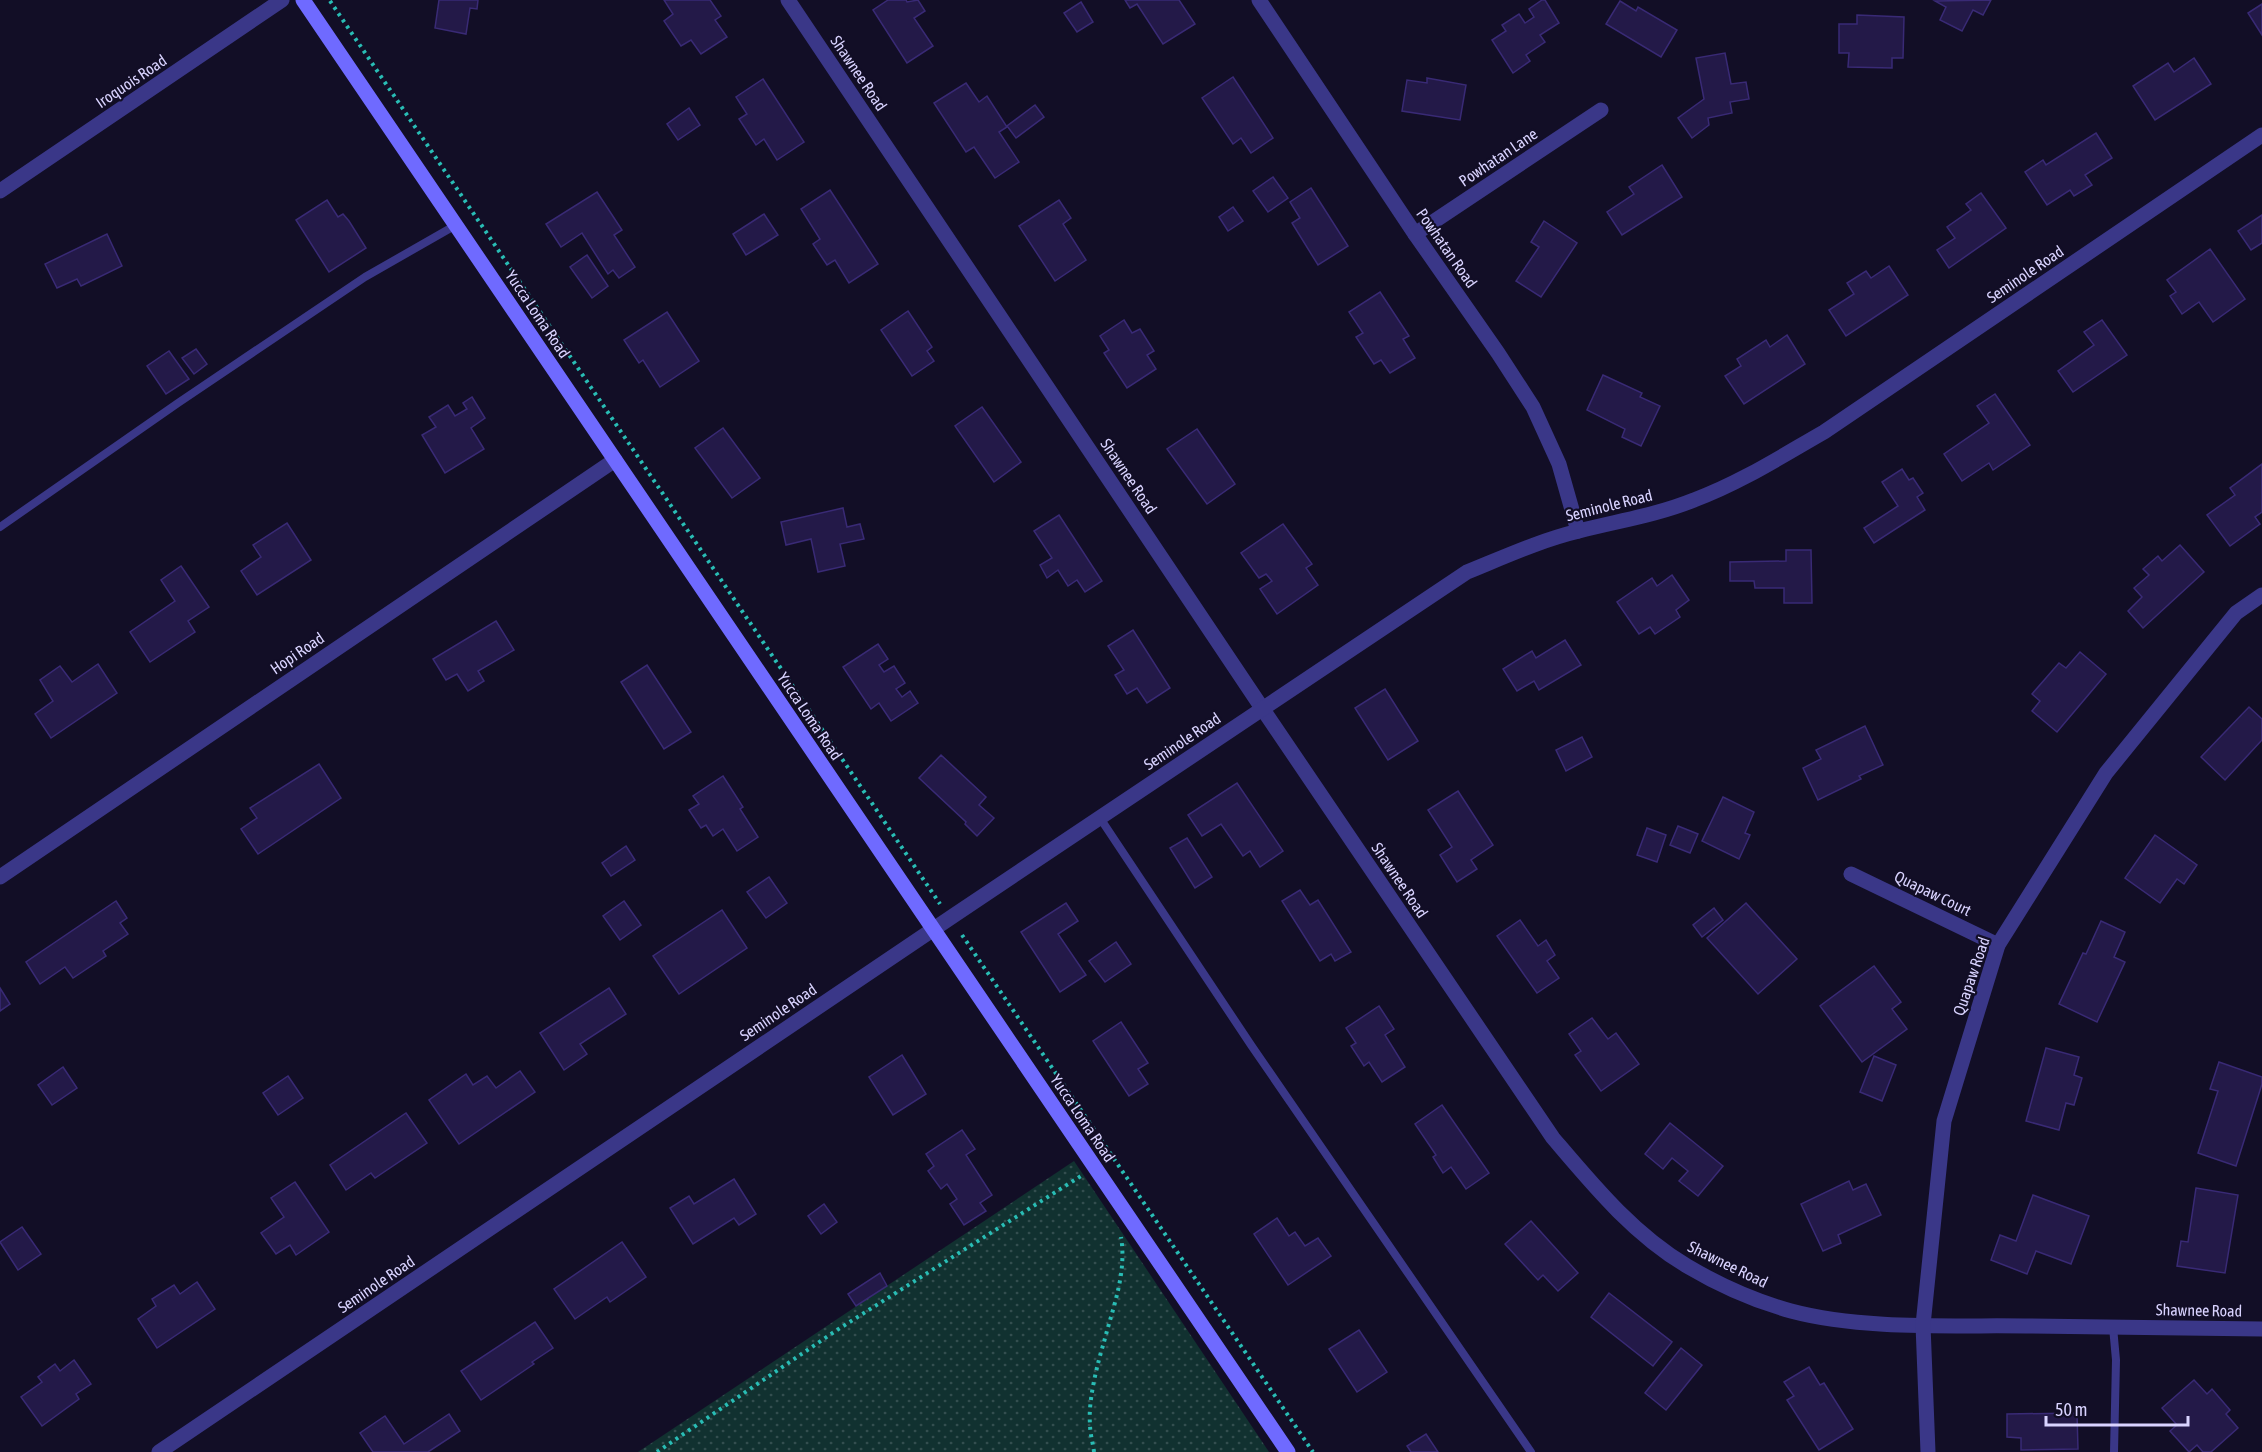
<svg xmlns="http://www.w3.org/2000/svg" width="2262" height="1452" viewBox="0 0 2262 1452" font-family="'Asap Condensed',sans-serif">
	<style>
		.grass { fill: url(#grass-dots) }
		.building { fill: #231948; stroke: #392a75; stroke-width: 1.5 }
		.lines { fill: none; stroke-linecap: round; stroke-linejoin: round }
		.path { stroke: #29bdb5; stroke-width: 4; stroke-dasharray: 3 4.5; stroke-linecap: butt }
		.lane { stroke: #3a3788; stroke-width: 8 }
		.street { stroke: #3a3788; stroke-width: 15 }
		.secondary { stroke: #6f6aff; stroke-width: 15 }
		.labels { text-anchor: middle; stroke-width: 4.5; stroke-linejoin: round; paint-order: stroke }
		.street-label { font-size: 16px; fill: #d9d3ff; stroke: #120e26 }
	</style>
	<defs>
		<pattern id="grass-dots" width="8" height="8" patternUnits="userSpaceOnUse" patternTransform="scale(1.5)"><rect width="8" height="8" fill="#113130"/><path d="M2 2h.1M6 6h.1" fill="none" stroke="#334e4f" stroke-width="1.8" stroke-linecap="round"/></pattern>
	</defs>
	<rect width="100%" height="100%" fill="#120e26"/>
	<polygon class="grass" points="1074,1161 1269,1452 638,1452"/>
	<g class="building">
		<polygon points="439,0 478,0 477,9 470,8 466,34 435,28"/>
		<polygon points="664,0 710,0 721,16 715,20 727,37 701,54 691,40 681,46 664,21 673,14"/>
		<polygon points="888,0 906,0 907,2 918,0 925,11 914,18 933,46 907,63 873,10"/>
		<polygon points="1125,0 1179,0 1195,24 1163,44 1137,4 1130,8"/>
		<polygon points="1542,0 1545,0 1559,23 1540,35 1545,42 1526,55 1530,61 1513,73 1492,40 1506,31 1502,25 1519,14 1525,23 1534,17 1529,9"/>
		<polygon points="1991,0 1983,15 1973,10 1962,31 1940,20 1946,7 1935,1"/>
		<polygon points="1620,1 1636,11 1638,7 1677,30 1661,57 1606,24"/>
		<polygon points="1081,2 1093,22 1077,32 1064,13"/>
		<polygon points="2262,4 2262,35 2248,13"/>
		<polygon points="1857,15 1904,17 1903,58 1892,58 1892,68 1848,67 1849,53 1839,53 1839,24 1857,24"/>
		<polygon points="1725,53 1731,84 1746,82 1749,99 1730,102 1732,113 1708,118 1709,125 1692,138 1678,118 1704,99 1696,58"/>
		<polygon points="2194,58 2211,84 2155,120 2133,86 2168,63 2174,72"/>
		<polygon points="1233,77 1273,138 1251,153 1241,138 1233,144 1202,98"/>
		<polygon points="1427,78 1466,85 1460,120 1402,111 1407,80 1427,83"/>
		<polygon points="763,79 804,142 777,160 764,139 756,145 739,119 747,114 736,97"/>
		<polygon points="966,83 979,102 987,96 1007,127 999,132 1019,162 995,178 974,147 966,152 934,103"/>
		<polygon points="1035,105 1044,117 1016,138 1007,126"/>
		<polygon points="689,108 700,125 678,140 667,124"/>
		<polygon points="2096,133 2112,158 2085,175 2092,185 2074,196 2070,190 2047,205 2025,172 2043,160 2046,165"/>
		<polygon points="1662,165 1682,197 1622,235 1607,212 1634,194 1629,187"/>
		<polygon points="1273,177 1288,198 1268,212 1253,191"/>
		<polygon points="1311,188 1348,246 1318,265 1292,223 1300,218 1290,202"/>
		<polygon points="830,190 878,264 849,283 835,260 827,265 813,244 820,239 801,209"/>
		<polygon points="597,192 622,230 614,235 635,267 619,278 613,270 608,274 582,233 561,247 546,224"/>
		<polygon points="1981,193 2006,228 1949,268 1937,250 1955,238 1947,227 1971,210 1966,204"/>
		<polygon points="327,200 338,217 343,214 349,221 366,248 329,272 296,220"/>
		<polygon points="1059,200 1071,218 1063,224 1086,260 1055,281 1019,226"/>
		<polygon points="1233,207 1243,221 1228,231 1219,217"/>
		<polygon points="764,214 778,235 746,255 733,234"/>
		<polygon points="2262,215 2262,243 2251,250 2238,231"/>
		<polygon points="1544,221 1577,243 1541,297 1516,281 1539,247 1531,242"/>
		<polygon points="107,234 122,266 81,286 77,279 57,288 45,264"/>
		<polygon points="2210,249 2245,299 2213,322 2199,302 2182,314 2170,296 2176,292 2167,280"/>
		<polygon points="587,255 608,286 592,298 570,267"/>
		<polygon points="1889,266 1908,295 1846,336 1829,310 1854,294 1847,283 1866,271 1871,278"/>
		<polygon points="1380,292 1409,336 1403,339 1415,358 1390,373 1381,360 1374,364 1356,337 1363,333 1349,312"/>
		<polygon points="908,311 932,347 927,351 934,361 912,376 881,330"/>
		<polygon points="667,312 699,361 660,387 643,360 639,363 624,340"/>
		<polygon points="1124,320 1132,333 1140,329 1154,351 1147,355 1156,369 1127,388 1104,353 1109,350 1100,336"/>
		<polygon points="2102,320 2127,355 2073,392 2058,371 2094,345 2084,332"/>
		<polygon points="1787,335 1805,364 1744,404 1725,376 1741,366 1737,359 1766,340 1770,347"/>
		<polygon points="196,349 207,364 194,374 182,358"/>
		<polygon points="169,351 189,379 166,394 147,366"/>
		<polygon points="1603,375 1642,393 1640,397 1660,406 1641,446 1622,437 1625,429 1587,410"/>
		<polygon points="1995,394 2030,445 1993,470 1989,463 1962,481 1944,454 1989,423 1977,406"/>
		<polygon points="472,397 485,418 471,428 484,449 445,473 422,435 436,427 429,417 448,405 455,416 467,409 463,403"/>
		<polygon points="982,407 1021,462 994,482 955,426"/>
		<polygon points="723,428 760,478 732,498 695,448"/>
		<polygon points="1197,429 1235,484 1207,504 1167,449"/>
		<polygon points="2262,464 2262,512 2255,517 2260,524 2230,546 2207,515 2235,495 2230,488"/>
		<polygon points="1902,469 1909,480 1913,478 1923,493 1917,497 1925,510 1874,543 1864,528 1898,506 1882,482"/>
		<polygon points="843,508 847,527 860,524 864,539 840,544 845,566 818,572 811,539 786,545 781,522"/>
		<polygon points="1059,515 1102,581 1085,592 1077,580 1068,586 1058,570 1047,578 1040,565 1052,558 1034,531"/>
		<polygon points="287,523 311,560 257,595 241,571 261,557 253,545"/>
		<polygon points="1283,524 1312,564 1306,568 1318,585 1277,614 1260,589 1272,581 1266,574 1259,578 1241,553"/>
		<polygon points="2180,545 2204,572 2143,628 2128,611 2142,597 2134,588 2149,575 2143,569 2158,556 2162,561"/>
		<polygon points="1786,550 1811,550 1812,603 1784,603 1784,588 1755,588 1754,581 1730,581 1730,562 1786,561"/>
		<polygon points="181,566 209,607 188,621 195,632 150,662 130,632 175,601 161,580"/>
		<polygon points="1672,575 1689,600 1676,610 1680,617 1655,634 1650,627 1639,634 1617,602 1652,578 1657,586"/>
		<polygon points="496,621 514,650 478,671 484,681 468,691 457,674 446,680 433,659"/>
		<polygon points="1133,630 1170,688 1147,703 1137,688 1127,694 1115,675 1124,670 1108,646"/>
		<polygon points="1565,640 1581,665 1539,690 1534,681 1517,691 1503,669 1532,651 1536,658"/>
		<polygon points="878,644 888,659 879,665 884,672 894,666 905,683 896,689 902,697 910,691 918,703 891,721 879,703 871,709 843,667"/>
		<polygon points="2080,652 2106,674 2057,732 2032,711 2040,701 2032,694 2059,663 2066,668"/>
		<polygon points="98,664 117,693 51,738 35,714 53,701 40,680 60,666 72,682"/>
		<polygon points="647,665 691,732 664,749 621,682"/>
		<polygon points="1385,689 1418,741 1388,760 1355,708"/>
		<polygon points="2249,707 2262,719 2262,740 2225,780 2201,757"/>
		<polygon points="1865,726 1883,765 1859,776 1861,779 1818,800 1803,768 1821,759 1816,750"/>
		<polygon points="1582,737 1592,757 1566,771 1556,750"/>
		<polygon points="941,755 986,797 979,805 994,818 977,836 965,824 966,822 919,778"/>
		<polygon points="319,764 341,798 258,854 241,829 257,818 250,808"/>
		<polygon points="723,776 743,807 740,809 758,837 737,851 723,829 713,836 706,825 701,828 689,810 699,804 693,796"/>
		<polygon points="1237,783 1283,851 1260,867 1250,851 1243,856 1221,824 1202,836 1188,815"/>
		<polygon points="1458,791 1493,845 1471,860 1477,869 1457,882 1440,855 1452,847 1428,810"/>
		<polygon points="1723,797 1754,812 1745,833 1750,835 1739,859 1702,841"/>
		<polygon points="1678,826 1698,834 1690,853 1670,845"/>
		<polygon points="1647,828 1666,835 1657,862 1637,855"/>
		<polygon points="2155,835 2197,865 2184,884 2177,879 2160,903 2125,878"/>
		<polygon points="1187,838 1212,877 1195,888 1170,848"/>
		<polygon points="626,846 635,860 611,876 602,863"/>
		<polygon points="769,877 787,903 766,918 747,892"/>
		<polygon points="1300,890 1310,905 1318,900 1351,952 1335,961 1331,954 1320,961 1282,901"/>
		<polygon points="116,901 127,918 120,923 128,934 103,951 106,956 73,978 65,967 40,984 26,962"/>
		<polygon points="624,901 641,925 620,940 603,916"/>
		<polygon points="1066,903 1078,921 1058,934 1086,975 1060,992 1021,932"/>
		<polygon points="1746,903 1797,959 1758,994 1707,938"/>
		<polygon points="1714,908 1723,920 1702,937 1693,925"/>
		<polygon points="722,910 747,948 679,994 653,956"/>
		<polygon points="1520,920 1538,946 1546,940 1555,955 1547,961 1559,978 1537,993 1497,936"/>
		<polygon points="2101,921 2125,932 2114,957 2125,962 2097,1022 2059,1004 2083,953 2086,954"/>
		<polygon points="1116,942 1131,964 1105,982 1089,961"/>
		<polygon points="1874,966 1901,1002 1892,1009 1907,1029 1862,1062 1820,1006"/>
		<polygon points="0,988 10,1004 0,1011"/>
		<polygon points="609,988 626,1014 580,1044 587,1054 564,1070 540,1033"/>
		<polygon points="1379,1006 1394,1029 1385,1035 1405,1067 1382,1082 1369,1062 1364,1066 1351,1046 1356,1043 1346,1028"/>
		<polygon points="1592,1018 1608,1039 1616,1033 1639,1064 1601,1091 1575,1055 1581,1051 1569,1034"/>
		<polygon points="1121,1022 1148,1063 1138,1069 1148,1084 1129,1096 1093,1041"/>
		<polygon points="2046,1048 2079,1057 2074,1075 2082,1078 2074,1105 2066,1103 2059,1130 2026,1121"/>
		<polygon points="902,1055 926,1094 893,1115 869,1077"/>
		<polygon points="1874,1056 1896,1065 1882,1101 1860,1092"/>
		<polygon points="2219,1062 2262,1077 2262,1084 2236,1166 2198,1153 2218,1091 2210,1089"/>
		<polygon points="63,1067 77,1088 52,1105 38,1085"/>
		<polygon points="520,1071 535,1092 459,1144 429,1100 466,1074 473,1085 487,1076 496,1088"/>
		<polygon points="288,1076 303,1098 278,1115 263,1093"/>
		<polygon points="1442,1105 1489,1173 1466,1189 1451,1167 1443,1173 1433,1157 1436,1155 1415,1124"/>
		<polygon points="406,1113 427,1143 375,1178 371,1173 346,1190 330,1165"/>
		<polygon points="1670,1123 1723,1166 1698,1196 1679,1181 1688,1171 1672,1158 1663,1169 1645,1154"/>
		<polygon points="962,1130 975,1149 966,1155 992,1195 980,1203 986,1211 964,1225 950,1204 957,1199 947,1184 941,1189 928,1171 934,1166 926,1154"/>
		<polygon points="734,1179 756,1214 739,1225 734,1218 693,1244 670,1208 689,1196 694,1204"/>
		<polygon points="1849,1181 1853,1190 1866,1184 1881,1215 1838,1235 1841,1243 1823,1251 1801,1204"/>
		<polygon points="295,1182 329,1232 296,1255 290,1245 276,1254 261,1233 284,1217 271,1198"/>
		<polygon points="2196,1188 2238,1195 2225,1273 2177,1266 2181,1241 2188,1242"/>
		<polygon points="2033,1195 2089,1216 2071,1264 2036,1251 2027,1274 1991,1260 2000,1235 2016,1241"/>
		<polygon points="824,1204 837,1222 821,1234 808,1216"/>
		<polygon points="1277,1218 1289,1236 1295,1232 1305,1246 1318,1238 1331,1256 1288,1285 1254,1234"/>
		<polygon points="1531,1221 1578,1273 1558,1291 1543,1275 1538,1280 1505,1244"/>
		<polygon points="22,1227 41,1254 18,1270 0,1242"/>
		<polygon points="622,1242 646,1277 610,1302 607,1297 575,1319 554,1289"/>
		<polygon points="880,1273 887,1286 856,1306 848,1294"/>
		<polygon points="197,1282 215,1309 157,1348 138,1319 156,1306 152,1299 174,1285 180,1294"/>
		<polygon points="1609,1293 1672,1342 1653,1366 1591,1317"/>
		<polygon points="535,1322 553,1348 532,1362 534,1364 481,1400 461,1371"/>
		<polygon points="1359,1330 1387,1372 1357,1392 1329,1349"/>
		<polygon points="1681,1348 1702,1365 1666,1410 1645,1393"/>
		<polygon points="74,1360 91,1384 76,1394 79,1399 42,1426 21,1397 42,1382 38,1377 55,1364 60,1371"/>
		<polygon points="1809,1367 1820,1385 1824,1383 1853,1429 1819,1450 1787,1400 1794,1396 1784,1382"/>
		<polygon points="2194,1380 2207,1394 2212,1389 2230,1410 2226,1414 2238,1428 2211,1452 2203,1452 2197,1445 2189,1452 2170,1431 2177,1425 2162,1408"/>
		<polygon points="2077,1413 2078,1449 2021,1450 2021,1438 2007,1437 2007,1414"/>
		<polygon points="449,1414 460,1431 428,1452 373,1452 360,1433 385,1416 404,1444"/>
		<polygon points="1426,1434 1438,1452 1411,1452 1407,1446"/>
	</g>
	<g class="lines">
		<g class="path">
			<polyline points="330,1 940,904"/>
			<polyline points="962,935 1313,1452"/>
			<polyline points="657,1452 837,1330 1081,1176"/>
			<path d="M1094,1452c-1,-9 -4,-18 -4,-28 -2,-23 7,-59 14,-82 9,-35 23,-69 17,-105"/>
		</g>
		<g class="lane">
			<polyline points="0,527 178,403 365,277 456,225"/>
			<polyline points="1100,818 1251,1045 1531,1452"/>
			<polyline points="2113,1327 2116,1360 2114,1452"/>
		</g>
		<g class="street">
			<path d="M788,0l474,708 291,430c40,47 80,96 134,128 32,19 68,35 104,45 71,19 162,14 235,15 79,1 157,2 236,3"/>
			<polyline points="1259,0 1415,234 1498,353 1533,407 1559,464 1578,531"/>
			<polyline points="0,191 282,0"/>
			<polyline points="1415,234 1601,110"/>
			<polyline points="1851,874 1998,945"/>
			<polyline points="0,877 615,460"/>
			<path d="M159,1452l797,-538 511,-342c37,-15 74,-32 112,-41 39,-10 78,-16 115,-31 46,-17 88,-44 130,-68l438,-297"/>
			<polyline points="1928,1452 1923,1325 1944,1121 1998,945 2106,773 2236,613 2262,595"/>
		</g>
		<polyline class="secondary" points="303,0 1288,1452"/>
	</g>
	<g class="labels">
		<g class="street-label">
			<text transform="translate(859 73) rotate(56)" y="6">Shawnee Road</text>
			<text transform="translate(131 81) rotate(-34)" y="6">Iroquois Road</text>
			<text transform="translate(1498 157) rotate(-34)" y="6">Powhatan Lane</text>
			<text transform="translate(1447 248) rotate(55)" y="6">Powhatan Road</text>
			<text transform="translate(2025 274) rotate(-34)" y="6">Seminole Road</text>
			<text transform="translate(538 314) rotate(56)" y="6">Yucca Loma Road</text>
			<text transform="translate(1129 476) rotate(56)" y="6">Shawnee Road</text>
			<text transform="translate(1609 505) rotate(-14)" y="6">Seminole Road</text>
			<text transform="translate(297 653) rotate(-34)" y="6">Hopi Road</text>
			<text transform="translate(810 716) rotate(56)" y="6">Yucca Loma Road</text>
			<text transform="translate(1182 741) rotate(-34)" y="6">Seminole Road</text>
			<text transform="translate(1400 880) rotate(56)" y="6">Shawnee Road</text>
			<text transform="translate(1933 893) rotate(26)" y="6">Quapaw Court</text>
			<text transform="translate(1971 976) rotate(-71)" y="6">Quapaw Road</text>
			<text transform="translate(778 1012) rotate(-34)" y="6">Seminole Road</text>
			<text transform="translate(1083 1118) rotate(56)" y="6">Yucca Loma Road</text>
			<text transform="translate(1728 1264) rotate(26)" y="6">Shawnee Road</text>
			<text transform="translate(376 1284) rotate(-34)" y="6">Seminole Road</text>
			<text transform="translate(2199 1310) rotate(1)" y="6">Shawnee Road</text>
		</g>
	</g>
	<path d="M2046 1416v9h142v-9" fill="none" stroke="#d9d3ff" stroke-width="3"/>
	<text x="2055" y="1416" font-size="18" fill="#d9d3ff" stroke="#120e26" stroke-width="4.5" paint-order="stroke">50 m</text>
</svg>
